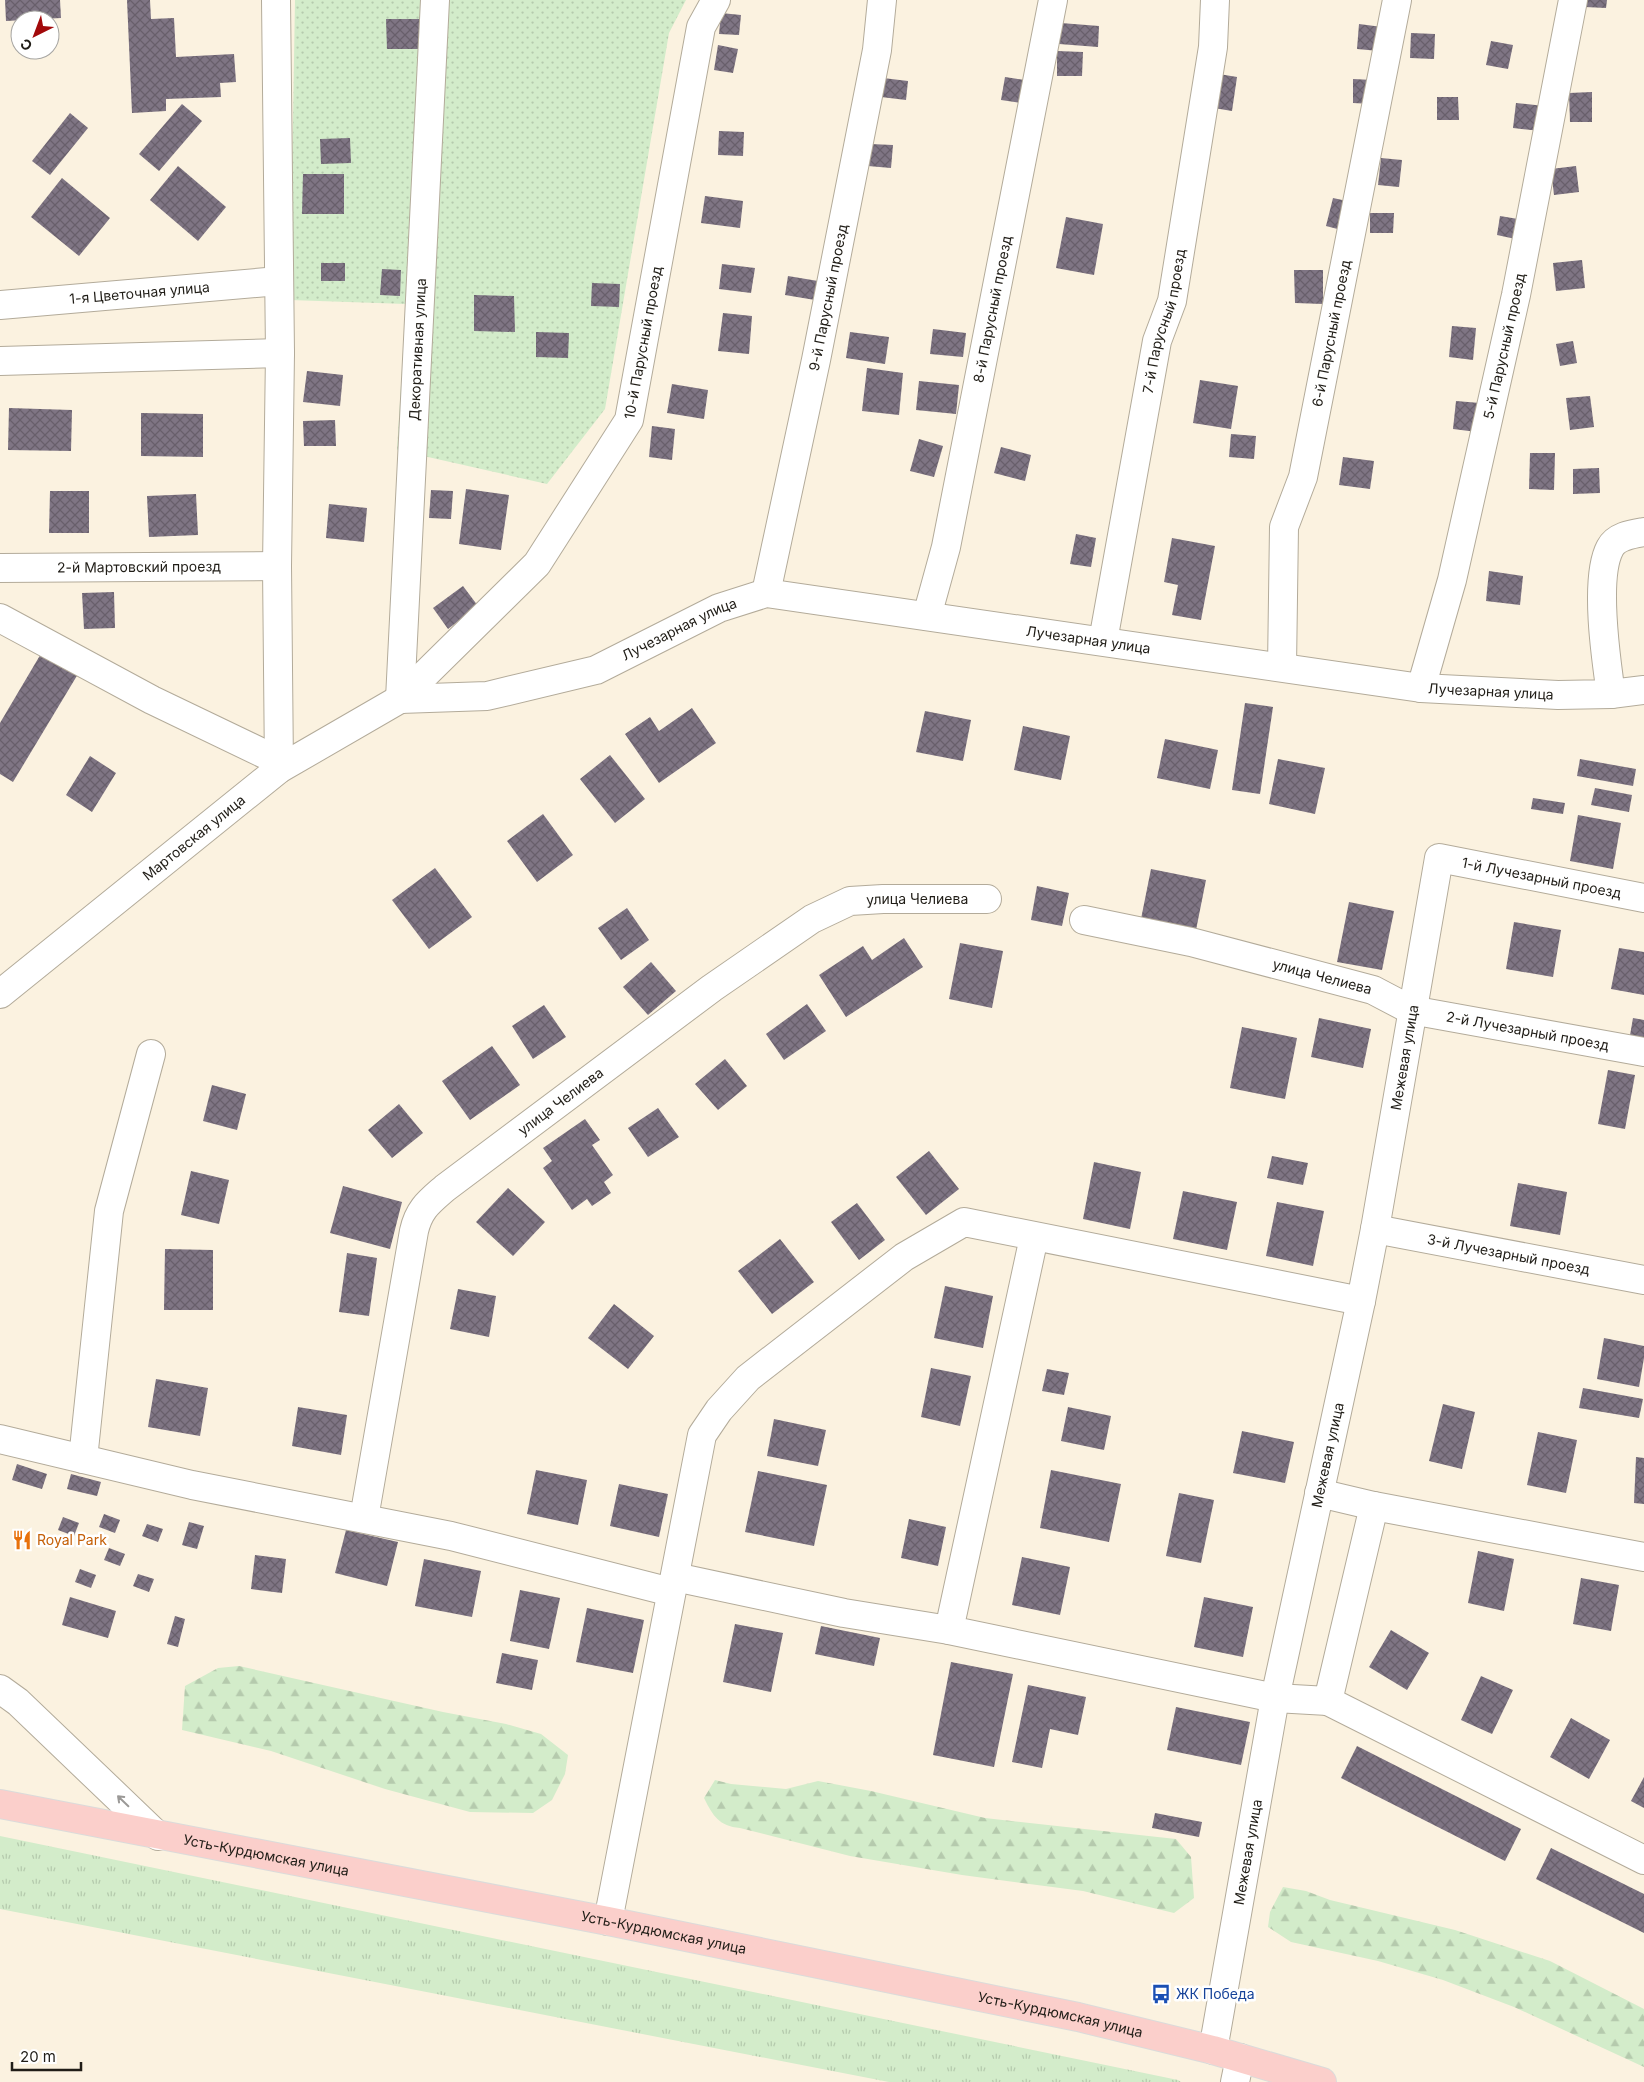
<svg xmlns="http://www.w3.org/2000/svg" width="1644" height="2082" viewBox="0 0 1644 2082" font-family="Inter,sans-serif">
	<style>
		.grass { fill: url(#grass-tufts) }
		.forest { fill: url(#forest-firs) }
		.park { fill: url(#park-dots) }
		.building { fill: url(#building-cross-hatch) }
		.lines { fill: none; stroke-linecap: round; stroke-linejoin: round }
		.minor-casing { stroke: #b3ab9a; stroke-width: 30 }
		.major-casing { stroke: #dbdbda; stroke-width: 30 }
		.minor { stroke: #fff; stroke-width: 28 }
		.major { stroke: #fbcfcb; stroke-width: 28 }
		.oneway { stroke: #9b9997 }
		.labels { text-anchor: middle; stroke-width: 5; stroke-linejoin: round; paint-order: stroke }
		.street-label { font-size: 14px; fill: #201d17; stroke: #fff }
		.food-label { font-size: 14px; fill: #c56008; stroke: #fff; text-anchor: start }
		.transit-label { font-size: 14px; fill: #164399; stroke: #fff; text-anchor: start }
	</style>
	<defs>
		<pattern id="grass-tufts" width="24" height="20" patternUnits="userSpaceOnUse" patternTransform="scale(1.25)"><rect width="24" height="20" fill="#d3ecca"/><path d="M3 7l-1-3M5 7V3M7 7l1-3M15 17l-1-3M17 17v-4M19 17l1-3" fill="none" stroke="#b5caad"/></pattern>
		<pattern id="forest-firs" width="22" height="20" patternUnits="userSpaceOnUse" patternTransform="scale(1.25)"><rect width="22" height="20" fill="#d3ecca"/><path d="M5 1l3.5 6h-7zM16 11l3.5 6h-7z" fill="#b5caad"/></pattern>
		<pattern id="park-dots" width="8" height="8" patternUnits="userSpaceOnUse" patternTransform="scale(1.25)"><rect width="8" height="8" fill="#d3ecca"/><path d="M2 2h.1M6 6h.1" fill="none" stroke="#b5caad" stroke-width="1.8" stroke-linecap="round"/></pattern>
		<pattern id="building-cross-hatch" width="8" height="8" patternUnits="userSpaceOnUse" patternTransform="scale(1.25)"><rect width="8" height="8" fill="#7f7584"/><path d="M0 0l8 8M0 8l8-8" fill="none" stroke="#685f6b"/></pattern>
	</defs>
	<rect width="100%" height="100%" fill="#fbf2e0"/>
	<polygon class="grass" points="0,1836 1178,2080 1181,2082 889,2082 0,1909"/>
	<g class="forest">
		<polygon points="239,1666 443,1712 506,1724 541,1734 568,1755 565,1774 552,1800 533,1813 470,1812 385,1789 271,1751 182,1730 185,1686 218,1668"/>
		<path d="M715,1780l16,4 55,5 32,-8 53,10 114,27 191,21 15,18 3,41 -20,15 -91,-22 -121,-16 -112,-19 -110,-28c-21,-2 -27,-12 -36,-30z"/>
		<polygon points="1283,1887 1306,1891 1330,1900 1455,1930 1550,1961 1644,2009 1644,2067 1514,2007 1443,1980 1378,1961 1291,1942 1268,1927 1270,1912"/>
	</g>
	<polygon class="park" points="295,0 686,0 669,33 605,409 547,484 397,450 406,304 290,300"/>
	<g class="building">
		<polygon points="5,0 60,0 61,18 6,21"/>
		<polygon points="127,0 150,0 151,19 174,18 176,57 234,54 236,82 220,83 221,97 166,99 166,111 132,113"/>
		<polygon points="1585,0 1607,0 1606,8 1585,7"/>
		<polygon points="721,13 741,15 739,35 719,34"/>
		<polygon points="386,19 423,19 424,49 387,49"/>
		<polygon points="1061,23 1099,26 1098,47 1059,44"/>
		<polygon points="1359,24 1382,27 1379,51 1357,49"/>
		<polygon points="1411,33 1435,34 1434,59 1410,58"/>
		<polygon points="1491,41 1513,45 1508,69 1486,65"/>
		<polygon points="718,45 738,49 733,73 714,70"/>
		<polygon points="1057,51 1083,52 1082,76 1057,76"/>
		<polygon points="1219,74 1237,77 1232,111 1214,108"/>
		<polygon points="1005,77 1025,80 1022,103 1001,100"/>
		<polygon points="883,78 908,81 906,100 881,97"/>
		<polygon points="1353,79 1373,80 1372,104 1353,103"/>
		<polygon points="1592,92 1592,122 1570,122 1569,93"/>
		<polygon points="1437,97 1458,97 1459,120 1437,120"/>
		<polygon points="1516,103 1544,106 1541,131 1513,128"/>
		<polygon points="182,104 202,121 159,171 139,154"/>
		<polygon points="70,113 88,128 50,175 32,161"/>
		<polygon points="719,131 744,132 743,156 718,155"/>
		<polygon points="350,138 351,163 321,164 320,139"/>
		<polygon points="870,144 893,145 891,168 868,166"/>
		<polygon points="1381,158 1402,160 1399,187 1378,185"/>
		<polygon points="178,166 226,207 198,241 150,200"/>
		<polygon points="1576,166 1579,192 1554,195 1551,169"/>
		<polygon points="303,174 344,174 344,214 302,214"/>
		<polygon points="62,178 110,218 79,256 31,217"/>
		<polygon points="705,196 743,201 740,228 701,223"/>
		<polygon points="1333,198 1356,203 1349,232 1326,226"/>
		<polygon points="1370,213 1394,213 1393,233 1370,233"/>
		<polygon points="1500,216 1524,220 1520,240 1497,235"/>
		<polygon points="1066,217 1103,224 1094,275 1056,268"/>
		<polygon points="1582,260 1585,288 1556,291 1553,263"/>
		<rect x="321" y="263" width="24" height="18"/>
		<polygon points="722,264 755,268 751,293 719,289"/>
		<polygon points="382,269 401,270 400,296 380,295"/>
		<polygon points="1294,270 1323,270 1323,304 1295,303"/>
		<polygon points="788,276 824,282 821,301 785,295"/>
		<polygon points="592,283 620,284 619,307 591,306"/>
		<polygon points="474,295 514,296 515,332 474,331"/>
		<polygon points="723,313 752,316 749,354 718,351"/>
		<polygon points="1452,326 1476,328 1473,360 1449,357"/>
		<polygon points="933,329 966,333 963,357 930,354"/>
		<polygon points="536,332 569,333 568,358 536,357"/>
		<polygon points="850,332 889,337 885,364 846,358"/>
		<polygon points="1573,341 1577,363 1560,366 1556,344"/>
		<polygon points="867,368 903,373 899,415 862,411"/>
		<polygon points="307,371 343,375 340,406 303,402"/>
		<polygon points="1200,380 1238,386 1231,429 1193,423"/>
		<polygon points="919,381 959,385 956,414 916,410"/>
		<polygon points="672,384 708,390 704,419 667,413"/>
		<polygon points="1590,396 1594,427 1570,430 1566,398"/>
		<polygon points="1456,401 1480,403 1477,432 1453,429"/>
		<polygon points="9,408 72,410 71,451 8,450"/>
		<polygon points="141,413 203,414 203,457 141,456"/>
		<polygon points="335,420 336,446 304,446 303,421"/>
		<polygon points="652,426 675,429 672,460 649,457"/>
		<polygon points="1231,434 1256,436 1254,459 1229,457"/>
		<polygon points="919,439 943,446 934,477 910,471"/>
		<polygon points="1001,447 1031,455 1025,481 994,473"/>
		<polygon points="1530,453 1555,453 1554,490 1529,489"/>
		<polygon points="1343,457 1374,461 1370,489 1339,485"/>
		<polygon points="1599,468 1600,493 1573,494 1573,469"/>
		<polygon points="466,489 509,495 501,550 459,544"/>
		<polygon points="431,490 453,491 451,519 429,518"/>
		<polygon points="50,491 89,491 89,533 49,533"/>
		<polygon points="196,494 198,535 149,537 147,496"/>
		<polygon points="329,504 367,508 364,542 326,538"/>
		<polygon points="1076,534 1096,538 1091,567 1070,564"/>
		<polygon points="1172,538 1215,546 1201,620 1172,615 1178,585 1164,582"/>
		<polygon points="1489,571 1523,576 1520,605 1486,601"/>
		<polygon points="463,586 478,606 448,629 433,608"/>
		<polygon points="114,592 115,628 84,629 82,593"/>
		<polygon points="42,652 78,674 13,782 0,774 0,723"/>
		<polygon points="1245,703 1273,707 1260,794 1232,790"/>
		<polygon points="692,708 716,743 659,783 625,734 650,717 659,731"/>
		<polygon points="925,711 971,720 963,761 916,752"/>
		<polygon points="1023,726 1070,736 1061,780 1014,770"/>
		<polygon points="1165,739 1218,750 1210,789 1157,778"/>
		<polygon points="610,755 645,799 615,823 580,779"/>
		<polygon points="90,756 116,773 92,812 66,795"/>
		<polygon points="1278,759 1325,768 1315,814 1269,804"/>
		<polygon points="1580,759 1636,769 1633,786 1577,776"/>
		<polygon points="1595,788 1632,795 1629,812 1591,805"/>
		<polygon points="1533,798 1565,803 1563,814 1531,809"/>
		<polygon points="543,814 573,855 537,882 507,841"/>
		<polygon points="1578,815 1621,823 1613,869 1570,861"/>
		<polygon points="435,868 472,917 429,949 392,900"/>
		<polygon points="1151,869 1206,880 1195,935 1140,924"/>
		<polygon points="1037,886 1069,893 1062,926 1031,920"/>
		<polygon points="1349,902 1394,911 1382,970 1337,962"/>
		<polygon points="627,908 649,940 621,960 598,928"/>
		<polygon points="1514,922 1561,930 1553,977 1506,969"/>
		<polygon points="904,938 923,967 846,1017 819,975 863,946 872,960"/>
		<polygon points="960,943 1003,951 992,1008 949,999"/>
		<polygon points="1619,948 1644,952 1644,995 1611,989"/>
		<polygon points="651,962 676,991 648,1015 623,987"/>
		<polygon points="807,1004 826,1031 784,1060 766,1034"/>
		<polygon points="544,1005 566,1037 533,1059 512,1026"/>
		<polygon points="1319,1018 1371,1029 1363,1068 1311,1057"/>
		<polygon points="1633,1018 1644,1020 1644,1044 1629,1041"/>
		<polygon points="1242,1027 1297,1038 1285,1099 1230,1088"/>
		<polygon points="492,1046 520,1085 470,1120 442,1081"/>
		<polygon points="725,1059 747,1086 718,1110 695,1084"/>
		<polygon points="1608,1070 1635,1075 1625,1129 1598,1124"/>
		<polygon points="212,1085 246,1094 237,1130 203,1121"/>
		<polygon points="399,1104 423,1133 392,1158 368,1130"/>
		<polygon points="658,1108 679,1137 648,1157 628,1128"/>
		<polygon points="585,1119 600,1140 592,1145 613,1175 604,1182 611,1193 592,1206 587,1199 572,1210 543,1168 552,1161 543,1148"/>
		<polygon points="929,1151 959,1189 926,1215 896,1177"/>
		<polygon points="1272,1156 1308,1163 1303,1185 1267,1178"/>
		<polygon points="1094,1162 1141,1172 1130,1229 1083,1219"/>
		<polygon points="191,1171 229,1180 219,1224 181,1215"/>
		<polygon points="1518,1183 1567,1192 1560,1235 1510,1226"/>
		<polygon points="343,1186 402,1202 390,1249 330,1233"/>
		<polygon points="508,1188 545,1222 513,1256 476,1222"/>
		<polygon points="1183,1191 1237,1202 1227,1250 1173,1239"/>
		<polygon points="1277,1202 1324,1211 1313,1266 1266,1256"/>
		<polygon points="857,1203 885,1240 859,1260 831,1222"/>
		<polygon points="780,1239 814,1282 772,1314 738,1271"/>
		<polygon points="165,1249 213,1250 213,1310 164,1310"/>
		<polygon points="347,1253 377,1258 369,1316 339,1312"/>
		<polygon points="945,1286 993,1296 983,1348 934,1338"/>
		<polygon points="458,1289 496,1296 489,1337 450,1329"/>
		<polygon points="614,1304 654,1336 628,1369 588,1338"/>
		<polygon points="1604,1338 1644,1346 1644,1358 1639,1387 1597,1379"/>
		<polygon points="931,1368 971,1376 960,1426 921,1417"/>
		<polygon points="1047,1369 1069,1373 1064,1395 1042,1391"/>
		<polygon points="156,1379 208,1388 200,1436 148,1427"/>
		<polygon points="1583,1388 1643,1399 1639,1418 1579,1408"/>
		<polygon points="1443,1404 1475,1412 1462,1469 1429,1461"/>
		<polygon points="298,1407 347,1415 341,1455 292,1446"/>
		<polygon points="1068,1407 1111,1416 1104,1450 1061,1441"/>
		<polygon points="774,1419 826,1430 818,1466 767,1456"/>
		<polygon points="1242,1431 1294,1442 1285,1483 1233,1473"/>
		<polygon points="1538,1432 1577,1440 1566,1493 1527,1485"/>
		<polygon points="1636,1457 1644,1458 1644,1504 1634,1503"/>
		<polygon points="17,1464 47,1474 42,1489 12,1480"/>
		<polygon points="536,1470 587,1480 578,1525 527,1514"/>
		<polygon points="1051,1470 1121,1484 1109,1542 1040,1528"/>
		<polygon points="758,1471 827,1485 814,1546 745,1532"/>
		<polygon points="71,1474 101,1482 97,1496 67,1489"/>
		<polygon points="619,1484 668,1494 659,1537 610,1526"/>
		<polygon points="1179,1493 1214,1500 1201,1563 1166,1556"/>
		<polygon points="104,1514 120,1520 115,1533 99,1527"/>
		<polygon points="63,1517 79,1523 74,1536 58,1530"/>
		<polygon points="909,1519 946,1527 938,1566 901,1558"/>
		<polygon points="189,1522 204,1526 197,1549 182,1545"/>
		<polygon points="147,1524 163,1529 158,1542 142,1536"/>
		<polygon points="346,1530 398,1542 387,1586 335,1573"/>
		<polygon points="109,1548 125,1554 120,1566 104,1560"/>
		<polygon points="1478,1551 1514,1559 1504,1611 1468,1603"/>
		<polygon points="255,1555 286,1559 282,1593 251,1589"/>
		<polygon points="1022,1557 1070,1567 1060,1615 1012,1605"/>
		<polygon points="424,1559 481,1571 472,1617 415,1606"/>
		<polygon points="80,1569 96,1575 91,1588 75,1582"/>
		<polygon points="138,1574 154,1579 149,1592 133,1586"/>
		<polygon points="1581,1578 1619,1585 1611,1631 1573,1624"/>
		<polygon points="520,1590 560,1598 549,1649 510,1641"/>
		<polygon points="70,1597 116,1611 108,1638 62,1625"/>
		<polygon points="1204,1597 1253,1607 1243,1657 1194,1647"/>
		<polygon points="587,1608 644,1620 633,1673 576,1662"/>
		<polygon points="175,1616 185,1619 178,1647 167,1644"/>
		<polygon points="735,1624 783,1633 771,1692 723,1682"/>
		<polygon points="821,1626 880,1638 874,1666 815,1654"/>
		<polygon points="1391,1630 1429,1653 1407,1690 1369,1667"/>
		<polygon points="502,1653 538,1660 532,1690 496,1683"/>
		<polygon points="951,1662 1013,1674 994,1767 933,1755"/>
		<polygon points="1481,1676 1513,1690 1492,1734 1461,1720"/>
		<polygon points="1028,1685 1086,1697 1078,1735 1050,1729 1042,1768 1012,1762"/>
		<polygon points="1176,1707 1250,1722 1241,1765 1167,1750"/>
		<polygon points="1571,1718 1610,1740 1589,1779 1550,1757"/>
		<polygon points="1357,1746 1521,1829 1505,1861 1341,1778"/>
		<polygon points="1644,1777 1644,1808 1631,1801"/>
		<polygon points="1155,1813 1202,1822 1199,1837 1152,1828"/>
		<polygon points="1551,1848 1644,1894 1644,1933 1536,1879"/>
	</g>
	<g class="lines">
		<defs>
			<g id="minor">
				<polyline points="276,0 280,353 277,566 279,769"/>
				<path id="s1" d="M0,305l279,-24"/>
				<polyline points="0,361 280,353"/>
				<path id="s2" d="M0,568l277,-2"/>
				<path id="s3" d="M766,593l50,-233 61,-310 5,-50"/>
				<path id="s4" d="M927,616l19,-69 107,-547"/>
				<polyline points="0,618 152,700 279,761"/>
				<path id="s5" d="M1103,641l54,-300 15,-40 41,-254 2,-47"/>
				<path id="s6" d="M1282,667l2,-140 19,-50 94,-477"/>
				<path id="s7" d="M1421,688l31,-108 64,-285 57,-295"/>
				<polyline points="1611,694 1644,690"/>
				<path id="s8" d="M400,699l87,-3 109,-26 123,-62 47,-15 655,95 137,7 53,-1c-5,-34 -17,-116 -1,-146 6,-12 22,-14 34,-16"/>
				<path id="s9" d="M400,699l35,-699"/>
				<path id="s10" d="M1084,920l107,22 182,48 38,20 233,42"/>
				<path id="s11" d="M0,994l279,-225 121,-70 137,-135 92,-144 72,-393 15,-27"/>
				<path id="s12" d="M1375,1229l269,51"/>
				<polyline points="1034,1237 949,1630 1275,1698 1328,1701"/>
				<polyline points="0,1439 192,1485 451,1536 671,1592"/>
				<polyline points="83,1459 109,1211 151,1054"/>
				<polyline points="1319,1493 1374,1506"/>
				<path id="s13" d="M364,1518l50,-287c5,-22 15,-29 31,-43l267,-200 100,-69 38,-18 33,-2h104"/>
				<polyline points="1644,1557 1374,1506 1328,1701 1644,1860"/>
				<polyline points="675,1577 844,1613 949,1630"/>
				<polyline points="0,1689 18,1702 158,1836"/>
				<polyline points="608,1921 702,1435 719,1410 748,1378 904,1257 964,1222 1361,1301"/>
				<path id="s14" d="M1213,2050l62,-352 86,-397 14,-72 64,-371 205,40"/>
				<polyline points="1235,2082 1240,2058"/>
			</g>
			<g id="major">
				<path id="s15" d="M0,1804l608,117 323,66 147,30 135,33 109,32"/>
			</g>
		</defs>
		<use href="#minor" class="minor-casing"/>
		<use href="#major" class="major-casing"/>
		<use href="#minor" class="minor"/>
		<use href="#major" class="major"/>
	</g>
	<defs><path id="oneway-shaft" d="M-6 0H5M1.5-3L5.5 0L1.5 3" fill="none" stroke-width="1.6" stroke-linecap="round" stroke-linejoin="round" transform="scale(1.25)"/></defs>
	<use class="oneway" href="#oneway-shaft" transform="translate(123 1801) rotate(-136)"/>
	<defs>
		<symbol id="restaurant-bare" viewBox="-9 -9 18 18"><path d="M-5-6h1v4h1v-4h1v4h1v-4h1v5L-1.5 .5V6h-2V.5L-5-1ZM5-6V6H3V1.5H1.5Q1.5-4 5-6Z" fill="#e8710a" stroke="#fff" stroke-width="2.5" paint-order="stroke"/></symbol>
		<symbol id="bus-bare" viewBox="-9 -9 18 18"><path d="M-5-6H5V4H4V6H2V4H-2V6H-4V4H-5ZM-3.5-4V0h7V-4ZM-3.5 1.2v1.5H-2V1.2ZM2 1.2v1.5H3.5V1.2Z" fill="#1a4fb4" stroke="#fff" stroke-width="2.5" paint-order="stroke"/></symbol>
	</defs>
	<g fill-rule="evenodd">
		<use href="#restaurant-bare" x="8" y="1526" width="28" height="28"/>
		<use href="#bus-bare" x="1147" y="1980" width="28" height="28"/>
	</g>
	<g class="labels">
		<g class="street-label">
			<text dy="5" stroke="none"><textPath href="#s1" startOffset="140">1-я Цветочная улица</textPath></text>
			<text dy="5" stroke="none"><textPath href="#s3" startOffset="302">9-й Парусный проезд</textPath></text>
			<text dy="5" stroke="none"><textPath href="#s4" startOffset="314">8-й Парусный проезд</textPath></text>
			<text dy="5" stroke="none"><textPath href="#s5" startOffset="326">7-й Парусный проезд</textPath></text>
			<text dy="5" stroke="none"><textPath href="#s6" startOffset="340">6-й Парусный проезд</textPath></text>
			<text dy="5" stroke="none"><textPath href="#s11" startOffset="940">10-й Парусный проезд</textPath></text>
			<text dy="5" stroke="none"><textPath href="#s7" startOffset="352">5-й Парусный проезд</textPath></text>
			<text dy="5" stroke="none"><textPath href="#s9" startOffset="350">Декоративная улица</textPath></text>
			<text dy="5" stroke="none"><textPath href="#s2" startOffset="139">2-й Мартовский проезд</textPath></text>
			<text dy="5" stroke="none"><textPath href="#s8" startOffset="292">Лучезарная улица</textPath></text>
			<text dy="5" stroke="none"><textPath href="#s8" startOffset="712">Лучезарная улица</textPath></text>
			<text dy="5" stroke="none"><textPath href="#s8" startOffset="1118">Лучезарная улица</textPath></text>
			<text dy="5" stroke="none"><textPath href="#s11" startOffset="249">Мартовская улица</textPath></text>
			<text dy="5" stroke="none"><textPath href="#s14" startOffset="1318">1-й Лучезарный проезд</textPath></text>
			<text dy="5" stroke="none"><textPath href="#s13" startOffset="910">улица Челиева</textPath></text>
			<text dy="5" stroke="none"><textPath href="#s10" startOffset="245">улица Челиева</textPath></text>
			<text dy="5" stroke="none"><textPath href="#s10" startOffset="459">2-й Лучезарный проезд</textPath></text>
			<text dy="5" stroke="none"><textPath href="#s14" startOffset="1011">Межевая улица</textPath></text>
			<text dy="5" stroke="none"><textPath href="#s13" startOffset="490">улица Челиева</textPath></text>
			<text dy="5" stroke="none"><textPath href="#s12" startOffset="136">3-й Лучезарный проезд</textPath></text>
			<text dy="5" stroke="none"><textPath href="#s14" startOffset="606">Межевая улица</textPath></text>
			<text dy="5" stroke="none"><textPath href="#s14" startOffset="201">Межевая улица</textPath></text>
			<text dy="5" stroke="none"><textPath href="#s15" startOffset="271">Усть-Курдюмская улица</textPath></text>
			<text dy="5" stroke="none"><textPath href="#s15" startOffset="676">Усть-Курдюмская улица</textPath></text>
			<text dy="5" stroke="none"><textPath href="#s15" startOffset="1081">Усть-Курдюмская улица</textPath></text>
		</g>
		<g class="food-label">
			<text x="37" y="1545">Royal Park</text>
		</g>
		<g class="transit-label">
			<text x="1176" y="1999">ЖК Победа</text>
		</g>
	</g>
	<g transform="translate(35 35) rotate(222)"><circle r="24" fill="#ffffff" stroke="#a6a5a2"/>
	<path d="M0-4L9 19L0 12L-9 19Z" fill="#a2090a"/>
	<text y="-8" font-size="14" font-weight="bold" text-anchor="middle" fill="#201d17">С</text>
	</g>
	<path d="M12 2062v8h69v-8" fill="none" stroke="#201d17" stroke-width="2.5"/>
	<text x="20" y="2062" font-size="15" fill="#201d17" stroke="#ffffff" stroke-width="4" paint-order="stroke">20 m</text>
</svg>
